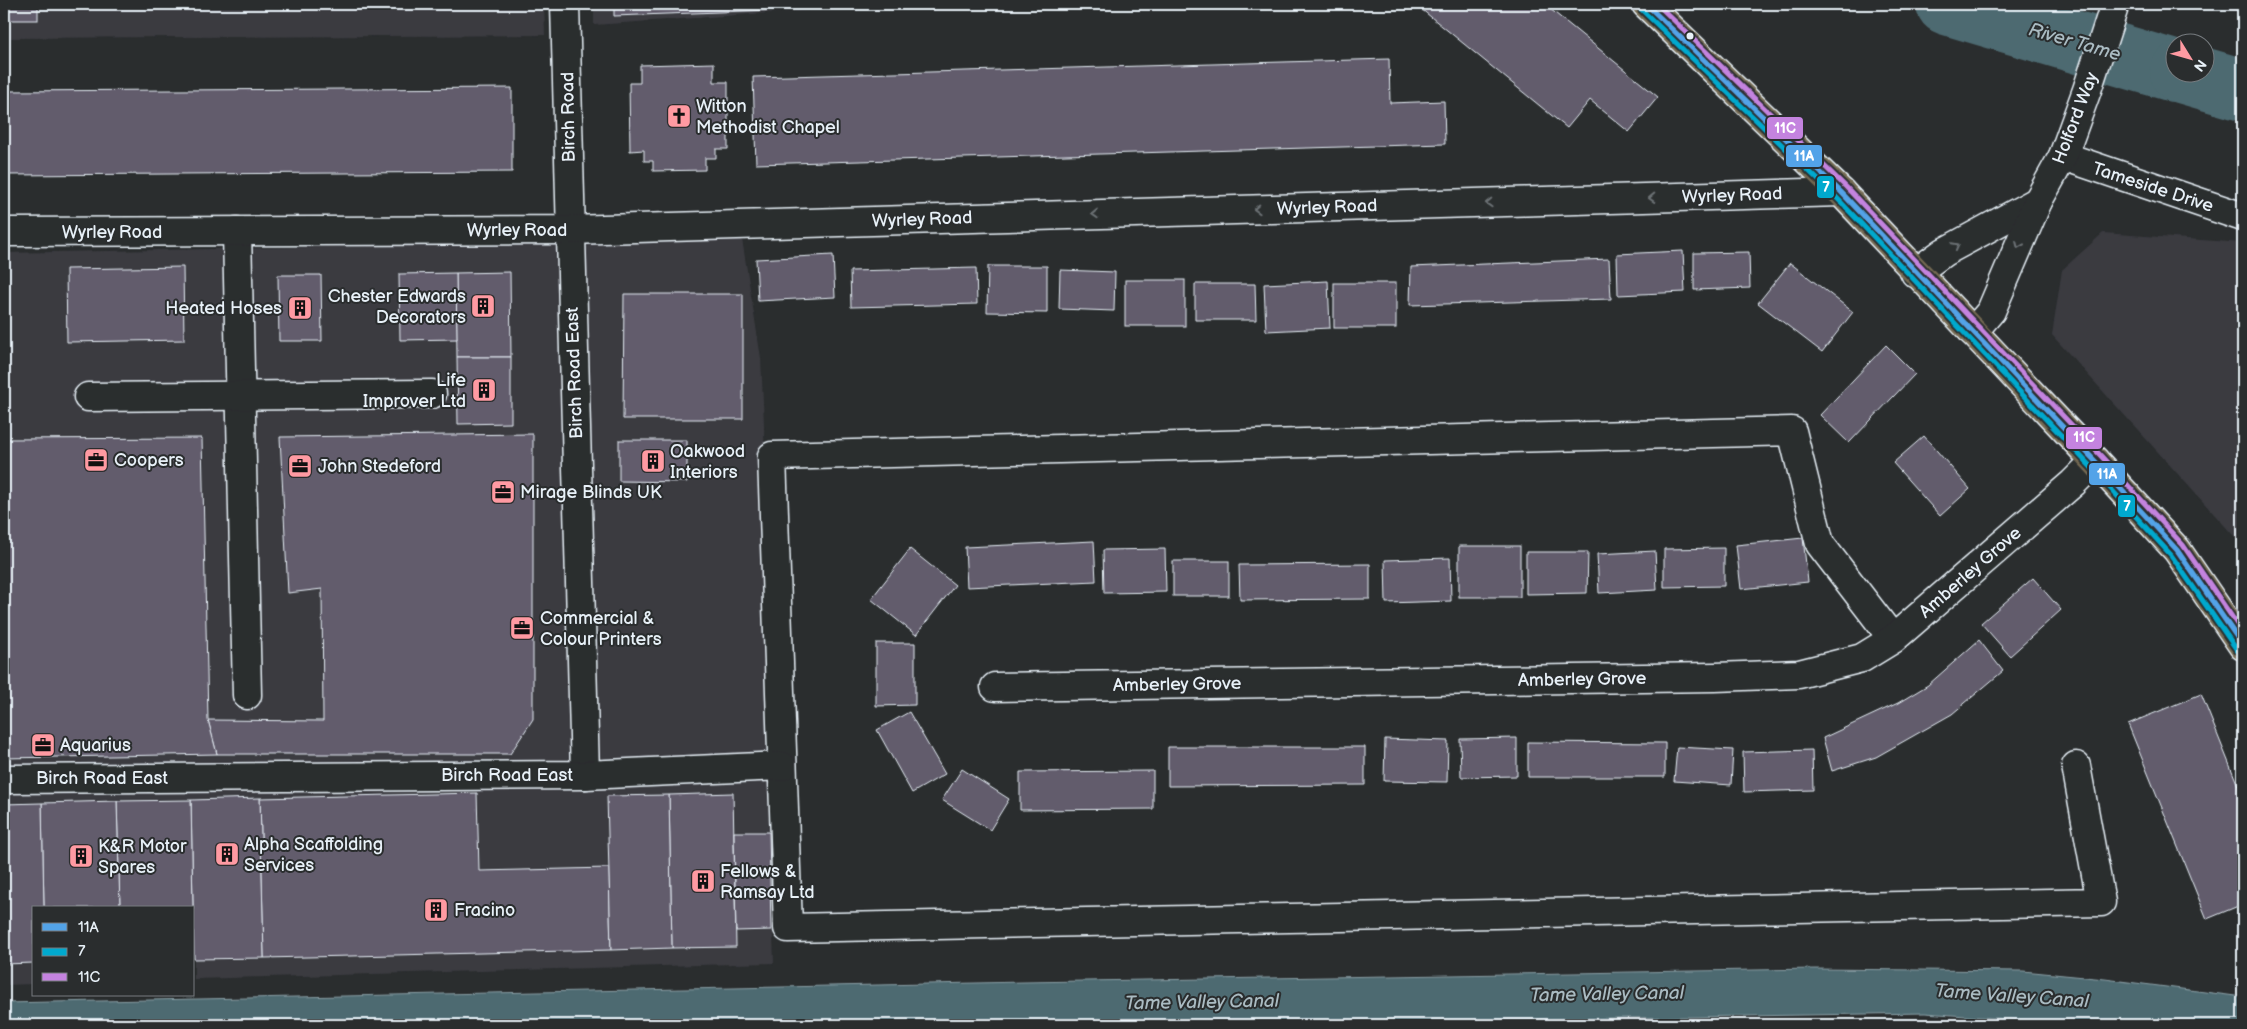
<svg xmlns="http://www.w3.org/2000/svg" width="2247" height="1029" viewBox="0 0 2247 1029" font-family="'Balsamiq Sans',sans-serif">
	<style>
		.built { fill: #3b3b41 }
		.water { fill: #4d6a71; stroke: #8ba0a7 }
		.lines { fill: none; stroke-linecap: round; stroke-linejoin: round }
		.river { stroke: #4d6a71; stroke-width: 62 }
		.building { fill: #625b6c; stroke: #e8f1f8 }
		.minor-casing { stroke: #e8f1f8; stroke-width: 31 }
		.major-casing { stroke: #e8f1f8; stroke-width: 31 }
		.path { stroke: #e8f1f8; stroke-width: 3; stroke-dasharray: 4 4; stroke-linecap: butt }
		.minor { stroke: #2a2d2e; stroke-width: 28 }
		.major { stroke: #756b52; stroke-width: 28 }
		.bus-1-casing { stroke: #2a2d2e; stroke-width: 9 }
		.bus-2-casing { stroke: #2a2d2e; stroke-width: 9 }
		.bus-3-casing { stroke: #2a2d2e; stroke-width: 9 }
		.bus-1 { stroke: #53a3e8; stroke-width: 5 }
		.bus-2 { stroke: #00a9ce; stroke-width: 5 }
		.bus-3 { stroke: #c483df; stroke-width: 5 }
		.oneway { stroke: #6c7275 }
		.bus-dot { fill: #e8f1f8; stroke: #2a2d2e; stroke-width: 2 }
		.labels { text-anchor: middle; stroke-width: 4; stroke-linejoin: round; paint-order: stroke }
		.poi-label { font-size: 18px; fill: #e8f1f8; stroke: #2a2d2e; text-anchor: start }
		.street-label { font-size: 18px; fill: #e8f1f8; stroke: #2a2d2e }
		.water-label { font-size: 19px; font-style: italic; fill: #aabbc2; stroke: #2a2d2e }
		.line-badge { stroke: #2a2d2e; stroke-width: 2 }
		.badge-label { font-size: 14px; text-anchor: middle; font-weight: bold; fill: #fff }
	</style>
	<rect width="100%" height="100%" fill="#2a2d2e"/>
	<filter id="ink" filterUnits="userSpaceOnUse"><feTurbulence type="fractalNoise" baseFrequency=".02" numOctaves="2"/><feDisplacementMap in="SourceGraphic" scale="10" xChannelSelector="R" yChannelSelector="G"/><feConvolveMatrix kernelMatrix="1 2 1 2 8 2 1 2 1" color-interpolation-filters="sRGB"/></filter>
	<g filter="url(#ink)">
		<g class="built">
			<polygon points="4,4 544,4 545,35 4,38"/>
			<polygon points="594,4 894,4 594,25"/>
			<polygon points="2206,4 2243,4 2243,13"/>
			<polygon points="2103,233 2243,243 2243,546 2052,335 2062,270"/>
			<polygon points="742,239 761,358 764,425 769,832 774,963 194,979 194,908 34,908 34,984 4,985 4,253"/>
		</g>
		<polygon class="water" points="1815,969 2023,971 2105,979 2243,997 2243,1025 2090,1025 1925,1013 1203,1025 4,1025 4,1003 1024,982"/>
		<g class="lines">
			<g class="river">
				<polyline points="1947,4 2174,71"/>
				<polyline points="2181,72 2243,90"/>
			</g>
		</g>
		<g class="building">
			<rect x="4" y="4" width="34" height="16"/>
			<polygon points="614,4 772,4 772,10 614,16"/>
			<polygon points="1415,4 1544,4 1658,97 1629,132 1590,100 1567,128"/>
			<polygon points="1389,59 1390,103 1444,101 1445,144 756,164 753,77"/>
			<polygon points="714,63 714,82 728,82 728,149 716,149 716,158 705,158 705,170 653,171 653,161 644,161 644,150 630,151 629,83 640,83 640,65"/>
			<polygon points="512,88 512,172 4,175 4,91"/>
			<polygon points="1683,251 1685,292 1618,295 1617,254"/>
			<polygon points="1749,252 1750,288 1694,290 1694,253"/>
			<polygon points="833,255 835,297 758,301 756,259"/>
			<polygon points="1609,259 1611,299 1410,305 1411,267"/>
			<polygon points="1790,263 1853,312 1822,352 1758,303"/>
			<polygon points="988,266 1047,266 1047,313 987,312"/>
			<polygon points="183,267 184,340 67,342 66,269"/>
			<polygon points="976,268 977,304 851,307 850,271"/>
			<polygon points="1060,270 1115,272 1114,311 1059,309"/>
			<polygon points="510,272 511,357 457,357 456,273"/>
			<polygon points="456,273 457,339 400,340 399,274"/>
			<polygon points="278,275 321,275 322,341 279,341"/>
			<rect x="1125" y="280" width="60" height="46"/>
			<polygon points="1328,281 1330,328 1266,331 1264,284"/>
			<rect x="1334" y="283" width="62" height="45"/>
			<polygon points="1195,284 1255,284 1256,320 1195,320"/>
			<polygon points="624,294 743,294 743,419 623,419"/>
			<polygon points="1886,345 1915,374 1849,443 1820,415"/>
			<polygon points="457,357 511,357 511,423 458,424"/>
			<polygon points="533,434 533,719 510,754 217,754 208,720 323,721 322,589 288,593 280,437"/>
			<polygon points="1924,436 1970,489 1940,516 1893,463"/>
			<polygon points="202,438 208,720 217,754 4,758 4,439"/>
			<polygon points="619,440 687,440 687,482 619,481"/>
			<polygon points="1803,538 1808,582 1741,589 1736,545"/>
			<polygon points="1094,541 1096,581 967,587 965,547"/>
			<rect x="1459" y="546" width="61" height="51"/>
			<polygon points="1724,548 1724,586 1664,587 1664,549"/>
			<polygon points="910,549 955,585 916,635 871,599"/>
			<polygon points="1165,549 1166,592 1104,593 1103,550"/>
			<polygon points="1655,551 1657,590 1599,593 1597,554"/>
			<polygon points="1526,552 1588,552 1587,593 1526,594"/>
			<polygon points="1450,558 1451,601 1386,603 1385,560"/>
			<rect x="1173" y="561" width="56" height="35"/>
			<polygon points="1370,564 1370,599 1240,600 1239,565"/>
			<polygon points="2033,578 2061,610 2010,656 1981,623"/>
			<polygon points="1979,640 2003,671 1952,714 1876,757 1832,771 1823,738 1898,703 1928,685"/>
			<polygon points="876,643 915,643 915,705 876,706"/>
			<polygon points="2201,694 2243,798 2243,904 2207,919 2128,724"/>
			<polygon points="909,712 945,774 912,793 877,730"/>
			<polygon points="1517,738 1517,776 1461,777 1460,739"/>
			<polygon points="1385,739 1448,741 1447,782 1384,781"/>
			<polygon points="1528,742 1665,743 1665,777 1528,777"/>
			<polygon points="1168,747 1365,747 1365,785 1168,786"/>
			<polygon points="1677,747 1733,750 1731,785 1674,781"/>
			<polygon points="1812,750 1813,790 1744,792 1743,752"/>
			<polygon points="962,769 1009,799 990,830 942,800"/>
			<polygon points="1153,771 1153,809 1020,810 1020,772"/>
			<polygon points="477,793 479,871 609,868 611,950 264,958 260,798"/>
			<polygon points="733,793 736,947 672,948 669,795"/>
			<polygon points="669,795 672,948 611,950 607,796"/>
			<polygon points="260,798 264,958 194,959 191,800"/>
			<polygon points="191,800 193,908 120,908 117,801"/>
			<polygon points="117,801 120,908 44,908 42,803"/>
			<polygon points="42,803 44,908 34,908 34,963 4,964 4,804"/>
			<polygon points="734,832 769,832 771,930 736,931"/>
		</g>
		<g class="lines">
			<defs>
				<g id="minor">
					<polyline points="565,4 585,775"/>
					<polyline points="2063,156 2243,217"/>
					<polyline points="237,231 247,695"/>
					<polyline points="4,232 570,230 1841,192"/>
					<polyline points="1915,273 1944,252 2038,201"/>
					<polyline points="1973,332 1991,311 2038,201 2063,156 2087,90 2115,4"/>
					<polyline points="88,397 432,394"/>
					<polyline points="1893,639 1820,544 1792,431 772,456 788,928 2101,902 2076,766"/>
					<polyline points="995,687 1715,677 1799,674 1862,658 1893,639 2073,483 2095,461"/>
					<polyline points="4,779 585,775 782,766"/>
				</g>
				<polyline id="major" points="1646,4 1841,192 2095,461 2177,550 2243,646"/>
			</defs>
			<use href="#minor" class="minor-casing"/>
			<use href="#major" class="major-casing"/>
			<polyline class="path" points="1772,1025 1873,1023 1917,1025"/>
			<use href="#minor" class="minor"/>
			<use href="#major" class="major"/>
			<defs>
				<polyline id="bus-1" points="1646,4 1841,192 2095,461 2177,550 2243,646"/>
				<polyline id="bus-2" points="1641,9 1836,197 2090,466 2171,555 2237,650"/>
				<polyline id="bus-3" points="1657,4 1846,187 2101,456 2183,545 2243,633"/>
			</defs>
			<use href="#bus-1" class="bus-1-casing"/>
			<use href="#bus-2" class="bus-2-casing"/>
			<use href="#bus-3" class="bus-3-casing"/>
			<use href="#bus-1" class="bus-1"/>
			<use href="#bus-2" class="bus-2"/>
			<use href="#bus-3" class="bus-3"/>
		</g>
		<defs><path id="oneway-chevron" d="M-2-3.5L2.5 0L-2 3.5" fill="none" stroke-width="1.6" stroke-linecap="round" stroke-linejoin="round" transform="scale(1.25)"/></defs>
		<g class="oneway">
			<use href="#oneway-chevron" transform="translate(1652 198) rotate(178)"/>
			<use href="#oneway-chevron" transform="translate(1489 203) rotate(178)"/>
			<use href="#oneway-chevron" transform="translate(1257 209) rotate(178)"/>
			<use href="#oneway-chevron" transform="translate(1095 214) rotate(178)"/>
			<use href="#oneway-chevron" transform="translate(2019 245) rotate(113)"/>
			<use href="#oneway-chevron" transform="translate(1956 246) rotate(-28)"/>
		</g>
	</g>
	<defs>
		<symbol id="church-square" viewBox="-11 -11 22 22"><rect x="-9" y="-9" width="18" height="18" rx="4" fill="#ff9aa2" stroke="#2a2d2e"/><path d="M-1.2-6h2.4v3.5h3.3v2.4h-3.3V6h-2.4V-.1h-3.3v-2.4h3.3Z" fill="#111"/></symbol>
		<symbol id="building-square" viewBox="-11 -11 22 22"><rect x="-9" y="-9" width="18" height="18" rx="4" fill="#ff9aa2" stroke="#2a2d2e"/><path d="M-4-6H4V6H1V3H-1V6H-4ZM-2.5-4.3h1.7v1.8h-1.7ZM.8-4.3h1.7v1.8H.8ZM-2.5-1h1.7V.8h-1.7ZM.8-1h1.7V.8H.8Z" fill="#111"/></symbol>
		<symbol id="office-square" viewBox="-11 -11 22 22"><rect x="-9" y="-9" width="18" height="18" rx="4" fill="#ff9aa2" stroke="#2a2d2e"/><path d="M-6-3h4V-5.5h4V-3h4V5H-6ZM-1-4.5V-3h2v-1.5ZM-6 0V1H6V0Z" fill="#111"/></symbol>
	</defs>
	<g fill-rule="evenodd">
		<use href="#church-square" x="665" y="102" width="28" height="28"/>
		<use href="#building-square" x="469" y="292" width="28" height="28"/>
		<use href="#building-square" x="286" y="294" width="28" height="28"/>
		<use href="#building-square" x="470" y="376" width="28" height="28"/>
		<use href="#office-square" x="82" y="446" width="28" height="28"/>
		<use href="#building-square" x="639" y="447" width="28" height="28"/>
		<use href="#office-square" x="286" y="452" width="28" height="28"/>
		<use href="#office-square" x="489" y="478" width="28" height="28"/>
		<use href="#office-square" x="508" y="614" width="28" height="28"/>
		<use href="#office-square" x="29" y="731" width="28" height="28"/>
		<use href="#building-square" x="213" y="840" width="28" height="28"/>
		<use href="#building-square" x="67" y="842" width="28" height="28"/>
		<use href="#building-square" x="689" y="867" width="28" height="28"/>
		<use href="#building-square" x="422" y="896" width="28" height="28"/>
	</g>
	<circle class="bus-dot" cx="1690" cy="36" r="4.5"/>
	<g class="labels">
		<g class="poi-label">
			<text x="696" y="112">Witton<tspan x="696" dy="21">Methodist Chapel</tspan></text>
			<text x="466" y="302" text-anchor="end">Chester Edwards<tspan x="466" dy="21">Decorators</tspan></text>
			<text x="282" y="314" text-anchor="end">Heated Hoses</text>
			<text x="466" y="386" text-anchor="end">Life<tspan x="466" dy="21">Improver Ltd</tspan></text>
			<text x="670" y="457">Oakwood<tspan x="670" dy="21">Interiors</tspan></text>
			<text x="114" y="466">Coopers</text>
			<text x="318" y="472">John Stedeford</text>
			<text x="520" y="498">Mirage Blinds UK</text>
			<text x="540" y="624">Commercial &amp;<tspan x="540" dy="21">Colour Printers</tspan></text>
			<text x="60" y="751">Aquarius</text>
			<text x="244" y="850">Alpha Scaffolding<tspan x="244" dy="21">Services</tspan></text>
			<text x="98" y="852">K&amp;R Motor<tspan x="98" dy="21">Spares</tspan></text>
			<text x="720" y="877">Fellows &amp;<tspan x="720" dy="21">Ramsay Ltd</tspan></text>
			<text x="454" y="916">Fracino</text>
		</g>
		<g class="street-label">
			<text transform="translate(568 117) rotate(-91)" y="6">Birch Road</text>
			<text transform="translate(2075 118) rotate(-69)" y="6">Holford Way</text>
			<text transform="translate(2153 187) rotate(18)" y="6">Tameside Drive</text>
			<text transform="translate(1732 195) rotate(-2)" y="6">Wyrley Road</text>
			<text transform="translate(1327 207) rotate(-2)" y="6">Wyrley Road</text>
			<text transform="translate(922 219) rotate(-2)" y="6">Wyrley Road</text>
			<text x="517" y="236">Wyrley Road</text>
			<text x="112" y="238">Wyrley Road</text>
			<text transform="translate(574 373) rotate(-92)" y="6">Birch Road East</text>
			<text transform="translate(1970 572) rotate(-41)" y="6">Amberley Grove</text>
			<text transform="translate(1582 679) rotate(-1)" y="6">Amberley Grove</text>
			<text transform="translate(1177 684) rotate(-1)" y="6">Amberley Grove</text>
			<text x="507" y="781">Birch Road East</text>
			<text x="102" y="784">Birch Road East</text>
		</g>
		<g class="water-label">
			<text transform="translate(2075 41) rotate(16)" y="7">River Tame</text>
			<text transform="translate(1607 993) rotate(-1)" y="7">Tame Valley Canal</text>
			<text transform="translate(2012 995) rotate(4)" y="7">Tame Valley Canal</text>
			<text transform="translate(1202 1001) rotate(-1)" y="7">Tame Valley Canal</text>
		</g>
	</g>
	<g class="line-badge">
		<rect x="1766" y="116" width="38" height="24" rx="5" fill="#c483df"/>
		<rect x="1785" y="144" width="38" height="24" rx="5" fill="#53a3e8"/>
		<rect x="1816" y="175" width="19" height="24" rx="5" fill="#00a9ce"/>
		<rect x="2065" y="426" width="38" height="24" rx="5" fill="#c483df"/>
		<rect x="2088" y="462" width="38" height="24" rx="5" fill="#53a3e8"/>
		<rect x="2117" y="494" width="19" height="24" rx="5" fill="#00a9ce"/>
	</g>
	<g class="badge-label">
		<text x="1785" y="133">11C</text>
		<text x="1804" y="161">11A</text>
		<text x="1826" y="192">7</text>
		<text x="2084" y="442">11C</text>
		<text x="2107" y="479">11A</text>
		<text x="2127" y="511">7</text>
	</g>
	<rect width="2247" height="1029" fill="none" stroke="#2a2d2e" stroke-width="20"/>
	<rect x="10" y="10" width="2227" height="1009" fill="none" stroke="#e8f1f8" stroke-width="2" filter="url(#ink)"/>
	<rect x="32" y="906" width="162" height="90" fill="#2a2d2e" stroke="#767b7f"/>
	<rect x="42" y="923" width="25" height="8" fill="#53a3e8" stroke="#767b7f"/>
	<text x="78" y="932" font-size="15" fill="#e8f1f8">11A</text>
	<rect x="42" y="948" width="25" height="8" fill="#00a9ce" stroke="#767b7f"/>
	<text x="78" y="956" font-size="15" fill="#e8f1f8">7</text>
	<rect x="42" y="973" width="25" height="8" fill="#c483df" stroke="#767b7f"/>
	<text x="78" y="982" font-size="15" fill="#e8f1f8">11C</text>
	<g transform="translate(2190 58) rotate(127)"><circle r="24" fill="#2a2d2e" stroke="#767b7f"/>
	<path d="M0-4L9 19L0 12L-9 19Z" fill="#ff9aa2"/>
	<text y="-8" font-size="14" font-weight="bold" text-anchor="middle" fill="#e8f1f8">N</text>
	</g>
</svg>
